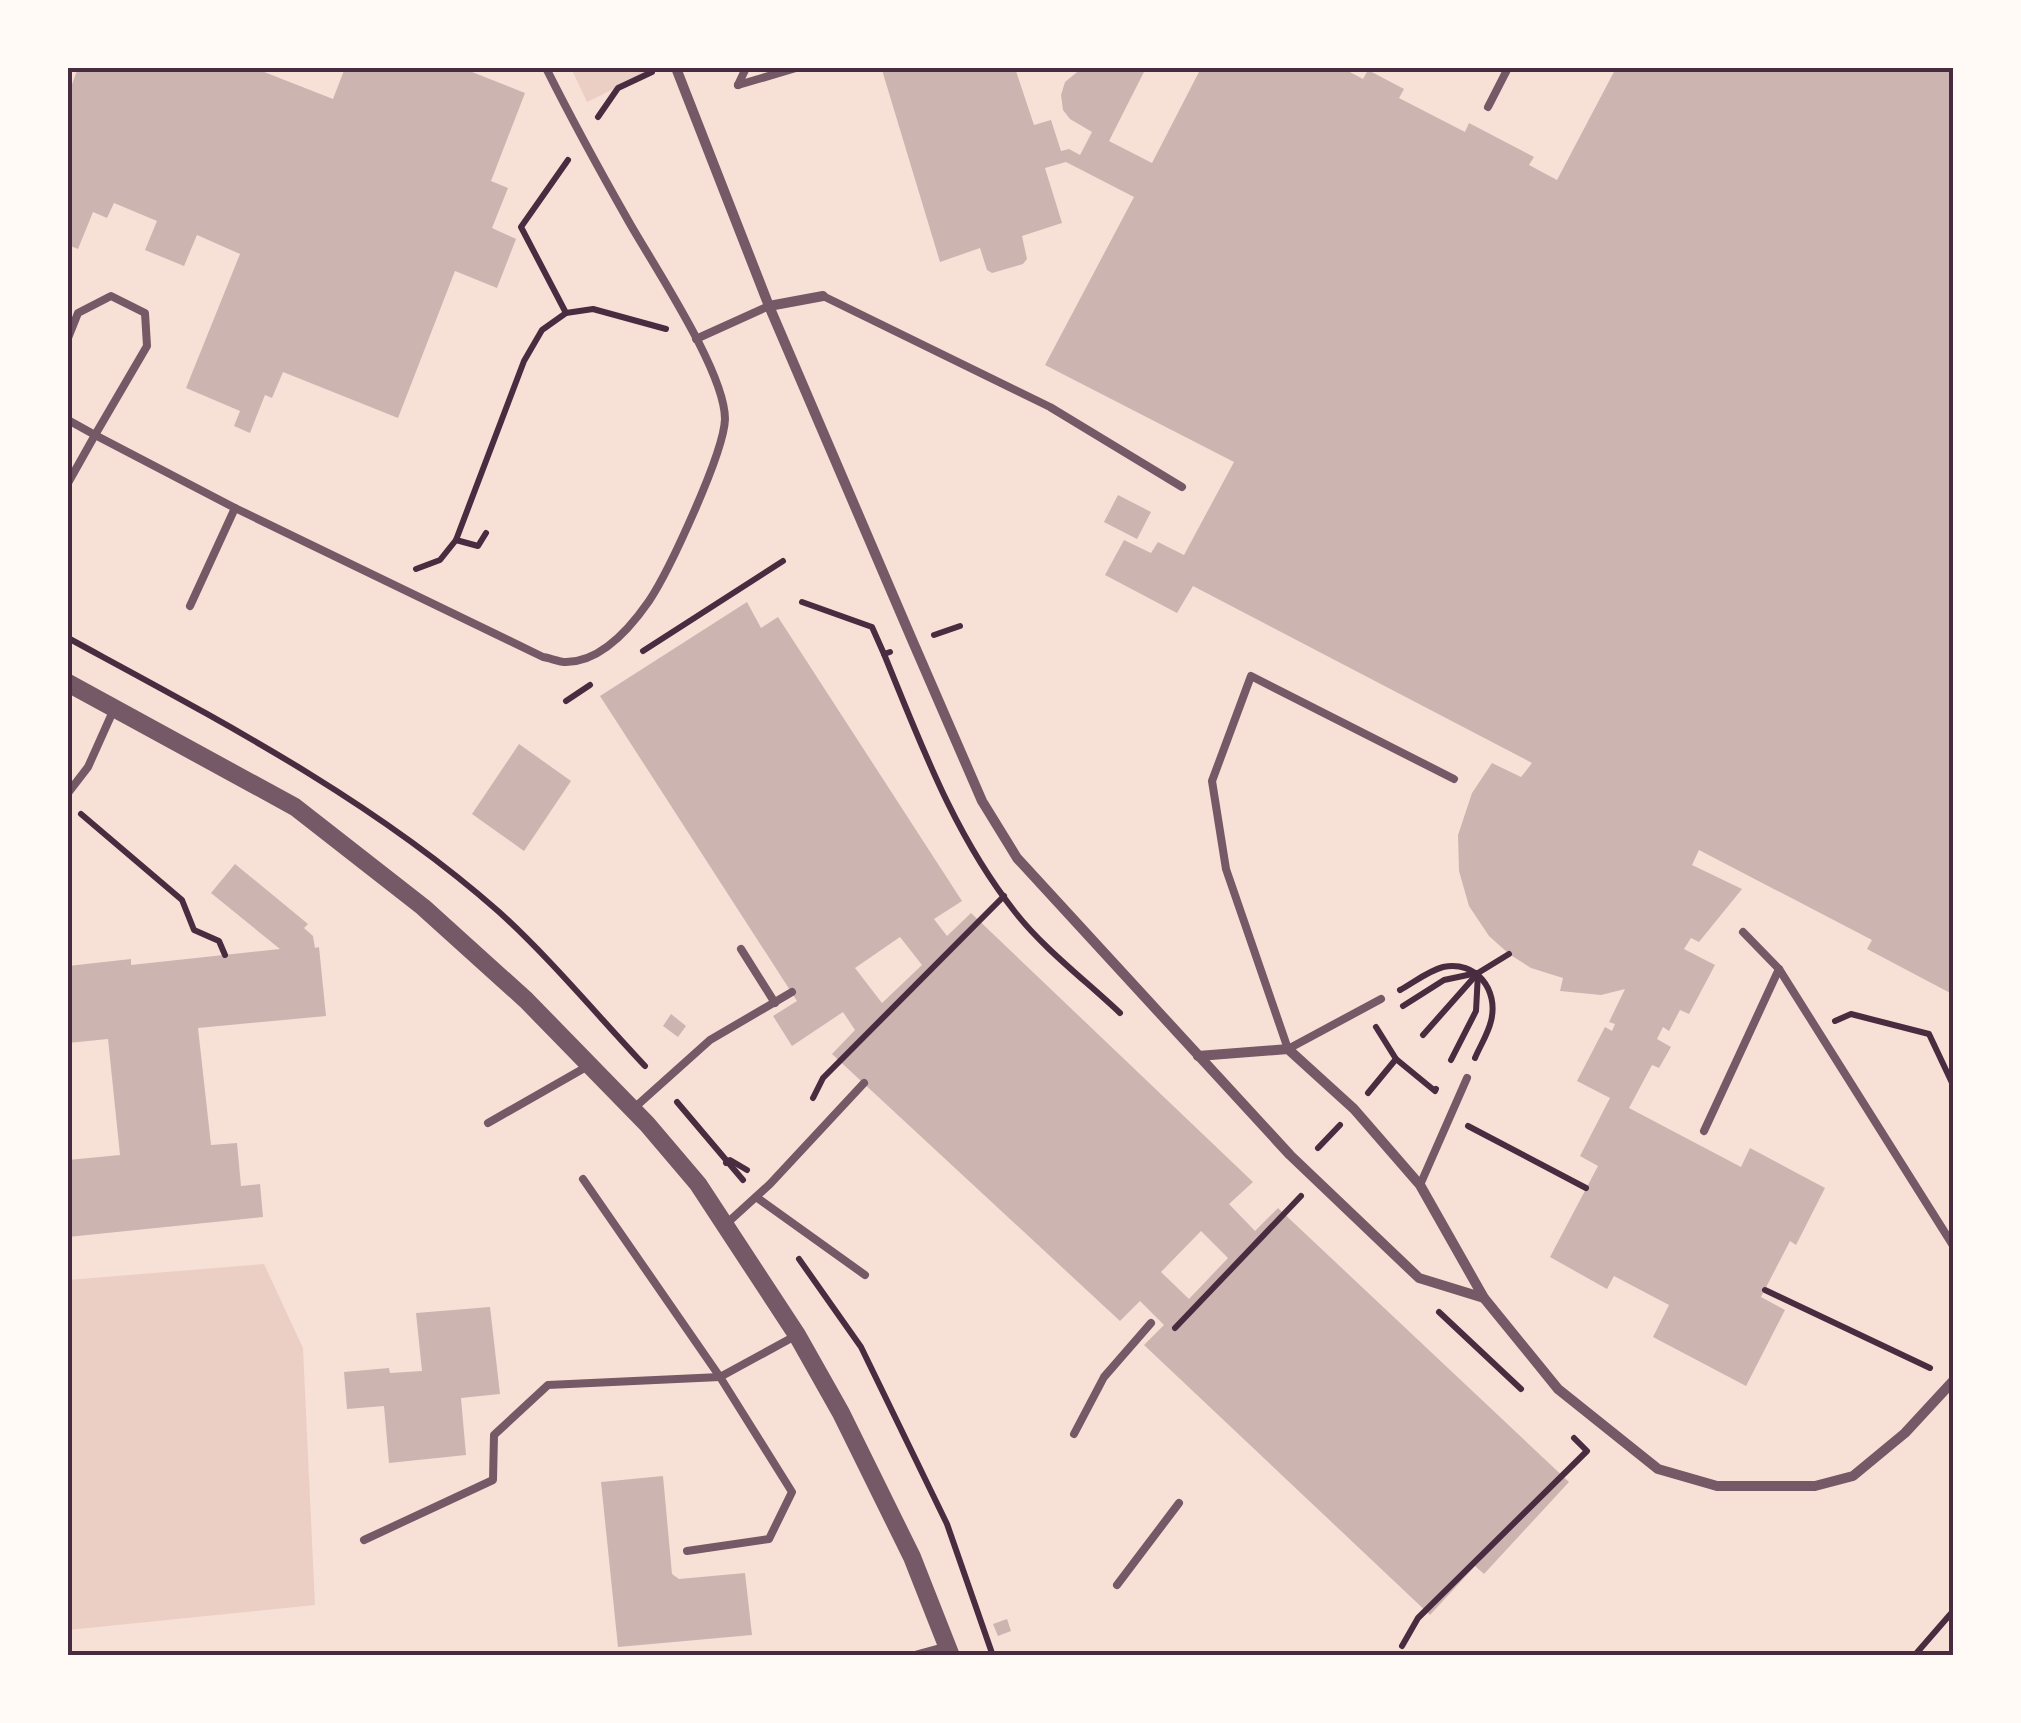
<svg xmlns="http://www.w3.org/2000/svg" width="2021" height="1723" viewBox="0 0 2021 1723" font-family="'DejaVu Sans',sans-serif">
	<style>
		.green { fill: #ebcfc5 }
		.building { fill: #ccb4b1; fill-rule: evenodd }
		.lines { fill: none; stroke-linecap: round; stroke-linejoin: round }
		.path { stroke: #4a2c40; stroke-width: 6 }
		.service { stroke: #755966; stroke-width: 8 }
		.minor { stroke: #755966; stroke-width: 10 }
		.tertiary { stroke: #755966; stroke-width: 18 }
		.neatline { fill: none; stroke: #4a2c40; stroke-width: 4 }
	</style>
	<rect width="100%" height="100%" fill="#f7e1d7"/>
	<g class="green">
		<polygon points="571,68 646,68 648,72 587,102"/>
		<polygon points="264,1264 303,1348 315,1605 68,1630 68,1280"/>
	</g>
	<g class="building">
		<polygon points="78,68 254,68 333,99 345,68 462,68 525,93 491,181 508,188 492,228 516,239 497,288 455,271 398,418 283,372 272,398 265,395 250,433 234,426 240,411 186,388 240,254 197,235 184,266 145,250 157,221 114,203 107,218 93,212 78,249 68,245 68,95"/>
		<polygon points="890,68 1015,68 1034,125 1051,120 1061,151 1069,149 1080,155 1092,132 1070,119 1063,110 1061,95 1065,82 1082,68 1146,68 1109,141 1152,163 1201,68 1347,68 1346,70 1363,79 1368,70 1404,89 1399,98 1465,132 1469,123 1534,157 1529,165 1557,180 1616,68 1942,68 1954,74 1954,995 1867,949 1872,940 1699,850 1692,865 1742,889 1699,942 1691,938 1684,949 1715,965 1689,1014 1680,1010 1669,1031 1663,1027 1657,1039 1671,1047 1659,1068 1652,1065 1629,1108 1741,1167 1750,1148 1825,1188 1796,1245 1790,1241 1761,1297 1785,1310 1746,1386 1653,1337 1669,1305 1614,1276 1607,1289 1550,1257 1598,1166 1580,1156 1610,1098 1577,1081 1605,1027 1612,1031 1615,1024 1609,1022 1625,989 1601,995 1560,991 1563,978 1531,968 1509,954 1489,936 1469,906 1459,871 1458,835 1472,793 1492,763 1521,777 1532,763 1193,586 1177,613 1105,575 1124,540 1151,553 1158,542 1184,555 1234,462 1045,365 1134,197 1066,162 1045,168 1062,223 1022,236 1027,259 1023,264 992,273 987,270 980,248 940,262 882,70"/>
		<polygon points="1118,495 1151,512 1137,539 1104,522"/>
		<path d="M747,602l14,26 17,-11 184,284 -28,18 13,17 24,-23 282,269 -24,22 26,27 23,-23 291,274 -85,92 -9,-8 -45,49 -286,-270 20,-20 -24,-24 -20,20 -288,-267 23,-24 -12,-18 -51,34 -19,-30 24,-15 -197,-305zM900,937l22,28 -40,38 -27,-35zM1201,1231l27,27 -39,41 -28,-27z"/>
		<polygon points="519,744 571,781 524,851 472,814"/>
		<polygon points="235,864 308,924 304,928 313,936 315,948 319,947 326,1016 198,1028 211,1145 237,1143 241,1186 260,1184 263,1217 68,1237 68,1160 120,1155 108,1039 68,1043 68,966 131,959 131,965 280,949 211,893"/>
		<polygon points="671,1014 686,1026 678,1037 663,1026"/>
		<polygon points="490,1307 500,1394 461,1398 466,1455 389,1463 384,1406 347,1409 344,1372 389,1368 390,1373 422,1371 416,1313"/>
		<polygon points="663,1476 672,1574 679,1579 745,1573 752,1635 618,1647 601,1482"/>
		<polygon points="1007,1619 1011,1631 998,1636 993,1624"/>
	</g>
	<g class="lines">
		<g class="path">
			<polyline points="598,117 618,88 652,72"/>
			<polyline points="566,313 593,309 666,329"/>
			<polyline points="456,540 478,546 486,533"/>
			<polyline points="416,569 440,560 456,540 524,361 542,330 566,313 521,227 568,160"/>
			<polyline points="802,602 872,627 884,654"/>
			<polyline points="934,635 960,626"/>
			<path d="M68,638c149,81 302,160 430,273 50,45 100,105 147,155"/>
			<polyline points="643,651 783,561"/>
			<path d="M890,652l-6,2c37,90 70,181 131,258 29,37 70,68 105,101"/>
			<polyline points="566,701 590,685"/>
			<polyline points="81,814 182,900 194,930 219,941 225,955"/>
			<path d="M1400,990c13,-7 28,-19 43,-23 33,-7 56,23 48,54 -3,13 -11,25 -16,37"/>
			<polyline points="1403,1006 1444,980 1477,973"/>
			<polyline points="1835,1021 1851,1014 1929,1034 1954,1087"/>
			<polyline points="1376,1027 1396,1059"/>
			<polyline points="1423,1035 1477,974"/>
			<polyline points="1451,1060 1476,1011 1478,973 1509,954"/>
			<polyline points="1368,1093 1396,1059 1435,1091 1436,1089"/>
			<polyline points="813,1098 823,1078 1004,896"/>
			<polyline points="677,1102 743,1180"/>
			<polyline points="1468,1126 1586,1188"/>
			<polyline points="1318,1148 1340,1125"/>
			<polyline points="726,1163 730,1160 747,1170"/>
			<polyline points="799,1259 861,1347 947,1524 993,1656"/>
			<polyline points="1765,1290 1930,1368"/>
			<polyline points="1439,1312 1521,1389"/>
			<polyline points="1175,1328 1301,1196"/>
			<polyline points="1402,1646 1418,1618 1587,1451 1574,1438"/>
			<polyline points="1914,1656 1954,1610"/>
		</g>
		<g class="service">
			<polyline points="738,85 796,68"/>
			<polyline points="738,85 746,68"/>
			<polyline points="1488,107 1508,68"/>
			<polyline points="823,296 1050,407 1182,487"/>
			<path d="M68,338l10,-25 33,-17 34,17 2,33 -52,89 140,73 308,149c7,1 16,5 23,5 35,0 65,-35 83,-61 20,-30 75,-148 76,-182 0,-47 -71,-153 -96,-197 -29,-51 -57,-102 -83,-154"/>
			<polyline points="696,339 769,306"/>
			<polyline points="68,420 95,435 68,483"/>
			<polyline points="190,606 235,508"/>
			<polyline points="68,793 88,767 114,709"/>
			<polyline points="1743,932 1779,969 1954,1247"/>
			<polyline points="741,949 775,1003"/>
			<polyline points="1381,999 1288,1049 1226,869 1212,781 1251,676 1454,779"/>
			<polyline points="633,1109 710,1040 792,992"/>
			<polyline points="488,1123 588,1066"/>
			<polyline points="1704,1131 1779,969"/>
			<polyline points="583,1179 720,1377 792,1492 769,1539 687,1551"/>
			<polyline points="1420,1185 1467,1078"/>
			<polyline points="756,1197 865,1275"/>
			<polyline points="725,1225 770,1184 864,1083"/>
			<polyline points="1074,1434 1104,1377 1151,1323"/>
			<polyline points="364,1540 493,1480 494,1435 548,1385 720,1377 797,1335"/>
			<polyline points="1117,1585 1179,1503"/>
			<polyline points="911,1656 944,1647"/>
		</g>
		<g class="minor">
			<polyline points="676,68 769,306 913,642 982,801 1017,858 1290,1155 1419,1278 1484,1298"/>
			<polyline points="769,306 823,296"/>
			<polyline points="1198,1056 1288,1049 1354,1109 1420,1185 1484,1298 1558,1389 1658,1469 1717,1486 1815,1486 1853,1476 1905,1433 1954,1380"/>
		</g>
		<polyline class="tertiary" points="68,683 295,807 423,907 526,1000 647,1124 698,1184 797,1335 841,1413 912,1557 951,1656"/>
	</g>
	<rect width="2021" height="1723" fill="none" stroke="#fffaf5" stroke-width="140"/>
	<rect x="70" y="70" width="1881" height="1583" class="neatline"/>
</svg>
